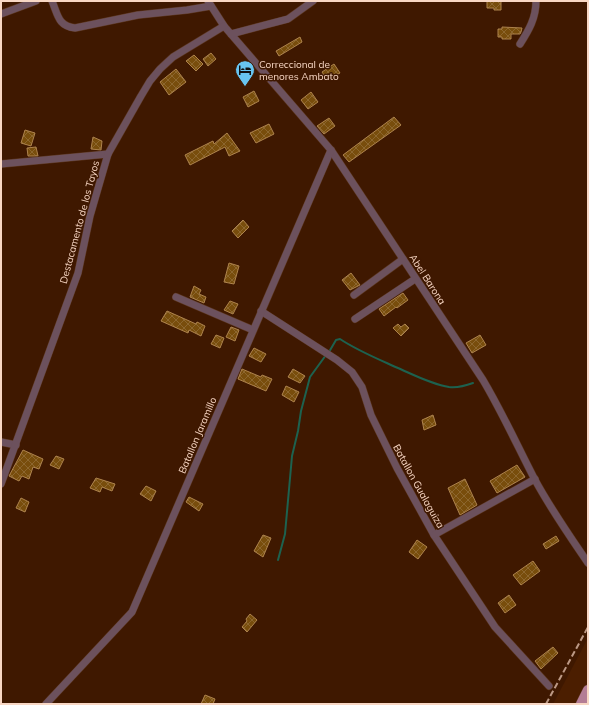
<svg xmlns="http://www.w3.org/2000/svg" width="589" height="705" viewBox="0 0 589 705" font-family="Mulish,sans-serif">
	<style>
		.built { fill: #4b1e00 }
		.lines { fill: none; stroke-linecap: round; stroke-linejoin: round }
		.stream { stroke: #1d624f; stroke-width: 2 }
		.building { fill: url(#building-cross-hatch); stroke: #ae834d }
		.street-casing { stroke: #5d371f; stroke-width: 8 }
		.primary-casing { stroke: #5d371f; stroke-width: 11 }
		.street { stroke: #6c515d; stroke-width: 7 }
		.primary { stroke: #b47d95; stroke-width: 10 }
		.rail { stroke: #bc9985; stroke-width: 2; stroke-dasharray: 6 3; stroke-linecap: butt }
		.labels { text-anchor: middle; stroke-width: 3; stroke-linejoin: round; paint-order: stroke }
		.poi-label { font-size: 10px; fill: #f8d7c4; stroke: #3f1800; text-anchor: start }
		.street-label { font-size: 10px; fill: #f8d7c4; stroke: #3f1800 }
	</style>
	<defs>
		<pattern id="building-cross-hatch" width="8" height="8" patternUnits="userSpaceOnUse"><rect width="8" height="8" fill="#784d0c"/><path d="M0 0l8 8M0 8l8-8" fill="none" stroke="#8c662e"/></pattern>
	</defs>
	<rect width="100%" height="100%" fill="#3f1800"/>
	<polygon class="built" points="588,638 588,683 577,704 553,704"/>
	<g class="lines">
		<g class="stream">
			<path d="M329,352l7,-12 4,-1c18,12 38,20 58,29 16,7 33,16 51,19 9,1 16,-1 24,-4"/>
			<polyline points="278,560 285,534 292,456 298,431 301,411 310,377 326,355"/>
		</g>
	</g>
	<g class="building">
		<polygon points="487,1 501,1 501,10 494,10 494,8 487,8"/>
		<polygon points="502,27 522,28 521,32 520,34 511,34 511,39 502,39 502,37 498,37 498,29 502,29"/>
		<polygon points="300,37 302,42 279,56 276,51"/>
		<polygon points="211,53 216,59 208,66 203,59"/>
		<polygon points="194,55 203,64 196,71 186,61"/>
		<polygon points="334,64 340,73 327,80 322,72"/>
		<polygon points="176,69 186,82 169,95 160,82"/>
		<polygon points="254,91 259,101 248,107 243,97"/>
		<polygon points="311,92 318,102 308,109 301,100"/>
		<polygon points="394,117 401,125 349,162 343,155"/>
		<polygon points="329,118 335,126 324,134 317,126"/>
		<polygon points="269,124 274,134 256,143 250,133"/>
		<polygon points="25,130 35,133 31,146 21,143"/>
		<polygon points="227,133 240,151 229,156 225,147 190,165 185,155 213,141 214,144"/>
		<polygon points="93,137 102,141 101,150 91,149"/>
		<polygon points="36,147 38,156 28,156 27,148"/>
		<polygon points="243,220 249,227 238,238 232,231"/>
		<polygon points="229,263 239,266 234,284 224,282"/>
		<polygon points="351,273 360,285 350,290 342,280"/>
		<polygon points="194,286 201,290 199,294 206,297 204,303 190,297"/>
		<polygon points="403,293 408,300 397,308 396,307 384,316 379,309"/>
		<polygon points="230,301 238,304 233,314 224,310"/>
		<polygon points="167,311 196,324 197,322 205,326 201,336 189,330 188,333 161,321"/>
		<polygon points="398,324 401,327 405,324 409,328 401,336 393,328"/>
		<polygon points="231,327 239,330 235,341 226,337"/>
		<polygon points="216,335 224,338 220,348 211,344"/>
		<polygon points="480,335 486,345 472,353 466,343"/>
		<polygon points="254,348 266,354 261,362 249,356"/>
		<polygon points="242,369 261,377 262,375 272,379 266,391 238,379"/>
		<polygon points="293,369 305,376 300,383 288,377"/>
		<polygon points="286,386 299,392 294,402 282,395"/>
		<polygon points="433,415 436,425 424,430 422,420"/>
		<polygon points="23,450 43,459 39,469 33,467 29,479 22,476 19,481 9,476"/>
		<polygon points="56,456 64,459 59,469 50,465"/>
		<polygon points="517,465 525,477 497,493 490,481"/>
		<polygon points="96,478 115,484 112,491 102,487 100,492 90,488"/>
		<polygon points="465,479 477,505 460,515 448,488"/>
		<polygon points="146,486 156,491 151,501 140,494"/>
		<polygon points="189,497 203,504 199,511 186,502"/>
		<polygon points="21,498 29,502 25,512 16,508"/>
		<polygon points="263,535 271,538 263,557 254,551"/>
		<polygon points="556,536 559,541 546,549 543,544"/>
		<polygon points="417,540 427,547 418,559 409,552"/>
		<polygon points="533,561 540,571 521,585 513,575"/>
		<polygon points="509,595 516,605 505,613 498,603"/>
		<polygon points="250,614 257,620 247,632 242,627 247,621 246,619"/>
		<polygon points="553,647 558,653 541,669 535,661"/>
		<polygon points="205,695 215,699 213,704 201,704"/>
	</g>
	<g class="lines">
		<defs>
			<g id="street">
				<path d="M52,1c6,14 6,25 23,27l63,-13 49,-5 24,-4"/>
				<path d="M208,1l16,25 107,124 152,230c19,32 34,65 51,98 16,30 35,57 54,85"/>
				<polyline points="1,14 36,1"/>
				<polyline points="231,34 288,19 313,1"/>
				<path d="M520,44c9,-14 16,-26 16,-43"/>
				<polyline points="1,164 108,154"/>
				<polyline points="354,295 403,259"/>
				<polyline points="176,297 253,330"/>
				<polyline points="261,311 337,360 352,372 362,387 371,415 397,468 434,535 495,627 549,686"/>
				<polyline points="355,319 415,279"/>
				<polyline points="1,442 16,445"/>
				<polyline points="1,484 78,273 90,216 108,154 141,96 150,81 160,69 173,57 224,26"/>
				<polyline points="434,535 535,479"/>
				<polyline points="46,704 132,612 331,150"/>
			</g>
			<polyline id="primary" points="581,704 588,690"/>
		</defs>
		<use href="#street" class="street-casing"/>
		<use href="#primary" class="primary-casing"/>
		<use href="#street" class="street"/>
		<use href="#primary" class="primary"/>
		<polyline class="rail" points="546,704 588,627"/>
	</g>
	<defs>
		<symbol id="hotel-pin" viewBox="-11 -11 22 30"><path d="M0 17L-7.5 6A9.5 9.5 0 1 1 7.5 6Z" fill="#68c4f0" stroke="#3f1800"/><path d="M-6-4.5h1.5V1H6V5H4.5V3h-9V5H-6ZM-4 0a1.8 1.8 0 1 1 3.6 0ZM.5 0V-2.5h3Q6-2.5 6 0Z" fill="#111"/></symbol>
	</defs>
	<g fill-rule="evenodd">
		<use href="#hotel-pin" x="234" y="59" width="22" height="30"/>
	</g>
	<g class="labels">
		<g class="poi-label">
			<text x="259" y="68">Correccional de<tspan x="259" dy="12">menores Ambato</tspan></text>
		</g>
		<g class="street-label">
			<text transform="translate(79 222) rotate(-75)" y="4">Destacamento de los Tayos</text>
			<text transform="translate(428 279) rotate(57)" y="4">Abel Barona</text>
			<text transform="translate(197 435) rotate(-67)" y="4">Batallon Jaramillo</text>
			<text transform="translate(419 486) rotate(61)" y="4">Batallon Gualaguiza</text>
		</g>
	</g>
	<rect width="589" height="705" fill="none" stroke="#f8d7c4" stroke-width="4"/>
</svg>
